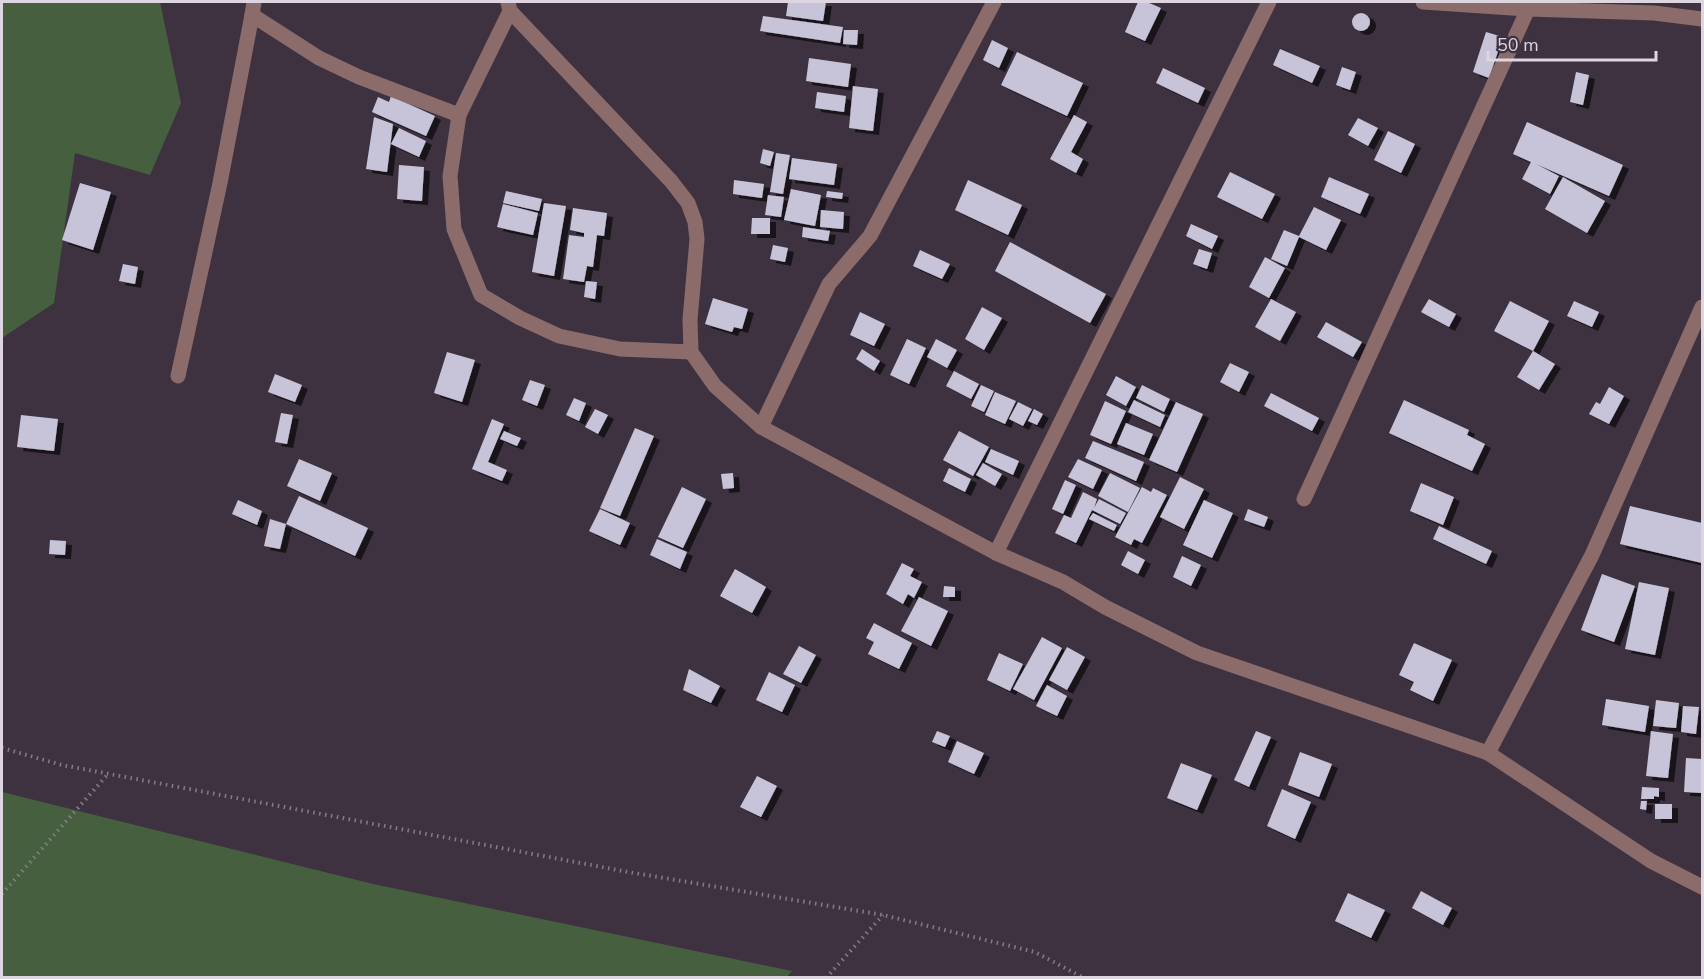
<svg xmlns="http://www.w3.org/2000/svg" width="1704" height="979" viewBox="0 0 1704 979" font-family="'Nunito Sans',sans-serif">
	<style>
		.green { fill: #465f3f }
		.building { fill: #c7c4d9; filter: url(#shadow) }
		.lines { fill: none; stroke-linecap: round; stroke-linejoin: round }
		.path { stroke: #867c89; stroke-width: 4; stroke-dasharray: 1.5 4.5; stroke-linecap: butt }
		.minor { stroke: #8c6c6a; stroke-width: 15 }
	</style>
	<defs>
		<filter id="shadow"><feDropShadow dx="6" dy="4" stdDeviation="0" flood-color="#0009"/></filter>
	</defs>
	<rect width="100%" height="100%" fill="#3e3241"/>
	<g class="green">
		<polygon points="2,2 160,2 181,103 150,175 75,153 54,303 2,338"/>
		<polygon points="2,792 373,884 792,971 786,978 2,977"/>
	</g>
	<g class="building">
		<polygon points="788,2 826,2 823,21 786,16"/>
		<polygon points="1138,2 1147,2 1161,8 1145,41 1125,32"/>
		<circle cx="1361" cy="22" r="9"/>
		<polygon points="763,16 843,27 840,43 760,31"/>
		<polygon points="844,30 858,30 857,45 843,44"/>
		<polygon points="1486,32 1503,37 1489,78 1473,72"/>
		<polygon points="992,40 1008,48 999,68 983,60"/>
		<polygon points="1280,49 1320,66 1312,83 1273,65"/>
		<polygon points="1017,52 1083,83 1067,116 1001,85"/>
		<polygon points="809,58 851,64 848,87 806,81"/>
		<polygon points="1342,67 1356,72 1350,90 1336,85"/>
		<polygon points="1163,68 1205,88 1198,103 1156,83"/>
		<polygon points="1576,72 1589,75 1583,105 1570,102"/>
		<polygon points="853,86 878,89 873,131 849,128"/>
		<polygon points="817,92 846,96 844,112 815,108"/>
		<polygon points="391,96 435,116 426,136 372,112 378,97 389,102"/>
		<polygon points="1074,115 1087,122 1071,152 1083,159 1076,173 1050,159"/>
		<polygon points="374,117 393,124 387,172 366,169"/>
		<polygon points="1358,118 1378,128 1368,146 1348,135"/>
		<polygon points="1527,122 1623,165 1609,196 1536,164 1559,176 1550,194 1522,179 1531,162 1513,154"/>
		<polygon points="399,128 426,141 419,157 391,144"/>
		<polygon points="1388,131 1415,144 1401,173 1374,160"/>
		<polygon points="763,149 774,152 770,166 760,163"/>
		<polygon points="776,153 790,155 783,194 770,192"/>
		<polygon points="792,158 837,164 834,185 789,179"/>
		<polygon points="399,165 424,167 422,201 397,199"/>
		<polygon points="1230,172 1275,194 1262,219 1217,197"/>
		<polygon points="1329,177 1369,194 1360,214 1321,197"/>
		<polygon points="1563,177 1605,201 1587,233 1545,209"/>
		<polygon points="734,180 764,184 762,198 733,194"/>
		<polygon points="968,180 1022,205 1008,235 955,210"/>
		<polygon points="80,183 111,192 93,250 62,240"/>
		<polygon points="791,189 821,195 815,226 784,220"/>
		<polygon points="506,191 542,199 539,211 503,203"/>
		<polygon points="827,191 843,193 842,199 826,197"/>
		<polygon points="768,195 784,197 781,217 765,215"/>
		<polygon points="544,203 566,206 554,276 532,272"/>
		<polygon points="503,204 538,213 533,235 497,227"/>
		<polygon points="1314,207 1341,220 1326,250 1299,237 1287,266 1271,259 1284,230 1299,236"/>
		<polygon points="573,208 607,213 604,236 597,235 593,267 587,266 584,282 563,279 569,235 584,237 584,233 570,230"/>
		<polygon points="821,210 844,212 843,229 820,227"/>
		<polygon points="752,218 770,218 770,234 751,234"/>
		<polygon points="1191,224 1218,236 1212,249 1186,236"/>
		<polygon points="803,227 830,231 828,241 802,237"/>
		<polygon points="1010,242 1106,294 1090,323 995,271"/>
		<polygon points="773,245 788,248 785,262 770,259"/>
		<polygon points="1199,249 1212,253 1207,269 1193,264"/>
		<polygon points="920,250 950,264 942,279 913,266"/>
		<polygon points="1265,257 1285,268 1269,298 1249,287"/>
		<polygon points="123,264 138,267 135,284 119,281"/>
		<polygon points="586,281 597,282 595,299 584,297"/>
		<polygon points="713,298 748,309 742,329 734,327 732,332 705,324"/>
		<polygon points="1271,299 1296,312 1280,341 1255,327"/>
		<polygon points="1429,299 1456,314 1449,327 1421,312"/>
		<polygon points="1510,301 1549,321 1533,351 1494,331"/>
		<polygon points="1574,301 1599,312 1592,327 1567,316"/>
		<polygon points="982,307 1002,318 984,350 965,339"/>
		<polygon points="860,312 885,324 874,346 850,335"/>
		<polygon points="1326,322 1362,342 1353,357 1317,337"/>
		<polygon points="907,339 926,348 909,384 890,375"/>
		<polygon points="936,339 957,350 947,368 927,357"/>
		<polygon points="862,349 880,361 874,371 856,359"/>
		<polygon points="1533,351 1555,364 1539,390 1517,377"/>
		<polygon points="447,352 475,360 462,402 434,393"/>
		<polygon points="1230,363 1249,372 1239,392 1220,382"/>
		<polygon points="954,371 979,384 971,399 946,386"/>
		<polygon points="275,374 302,385 295,402 268,392"/>
		<polygon points="1116,376 1136,387 1126,406 1106,395"/>
		<polygon points="530,380 545,385 537,406 522,400"/>
		<polygon points="981,385 994,391 984,412 971,406"/>
		<polygon points="1142,385 1170,399 1164,412 1136,398"/>
		<polygon points="1609,387 1624,396 1609,424 1589,414 1596,402 1600,404"/>
		<polygon points="995,392 1016,401 1005,424 985,415"/>
		<polygon points="1271,393 1319,418 1312,431 1264,406"/>
		<polygon points="574,398 586,403 579,421 566,415"/>
		<polygon points="1134,400 1165,415 1160,427 1128,412"/>
		<polygon points="1404,400 1469,430 1467,435 1485,444 1472,471 1389,433"/>
		<polygon points="1105,401 1126,411 1111,444 1090,435"/>
		<polygon points="1018,402 1032,409 1023,426 1009,419"/>
		<polygon points="1176,402 1203,414 1177,472 1149,460"/>
		<polygon points="595,409 608,415 598,434 585,427"/>
		<polygon points="1034,409 1043,414 1037,425 1028,421"/>
		<polygon points="281,413 293,415 287,444 275,442"/>
		<polygon points="21,415 58,419 54,451 17,447"/>
		<polygon points="492,419 504,424 488,462 507,470 502,481 472,469"/>
		<polygon points="1126,423 1153,434 1144,455 1117,444"/>
		<polygon points="635,428 654,436 620,516 600,508"/>
		<polygon points="504,431 521,438 517,446 500,439"/>
		<polygon points="959,431 989,447 973,476 943,460"/>
		<polygon points="1093,441 1144,462 1136,481 1085,458"/>
		<polygon points="991,449 1019,461 1013,475 985,462"/>
		<polygon points="299,459 332,473 320,501 287,486"/>
		<polygon points="1078,459 1102,470 1093,489 1068,477"/>
		<polygon points="983,463 1002,474 995,486 976,475"/>
		<polygon points="949,468 971,479 965,492 943,481"/>
		<polygon points="733,473 734,488 723,489 721,474"/>
		<polygon points="1110,473 1140,488 1128,512 1098,496"/>
		<polygon points="1180,477 1204,489 1184,529 1160,517"/>
		<polygon points="1065,480 1076,485 1063,514 1052,509"/>
		<polygon points="1421,483 1454,497 1443,525 1410,511"/>
		<polygon points="682,487 706,499 683,548 658,537"/>
		<polygon points="1142,487 1151,492 1153,488 1167,495 1142,543 1134,539 1131,545 1115,537"/>
		<polygon points="1083,492 1097,499 1094,508 1099,499 1126,513 1120,524 1092,510 1076,543 1055,533 1064,515 1071,518"/>
		<polygon points="299,496 368,528 355,556 286,524 280,549 264,546 270,519 286,524"/>
		<polygon points="238,500 262,511 257,525 232,514"/>
		<polygon points="1204,500 1233,513 1212,558 1183,545"/>
		<polygon points="1630,506 1702,523 1702,563 1620,544"/>
		<polygon points="600,509 630,523 620,545 589,531"/>
		<polygon points="1248,509 1268,517 1264,527 1244,520"/>
		<polygon points="1093,513 1117,525 1114,531 1089,519"/>
		<polygon points="1439,526 1492,551 1486,564 1433,539"/>
		<polygon points="657,539 687,552 680,569 650,555"/>
		<polygon points="50,540 66,541 65,555 49,554"/>
		<polygon points="1128,551 1145,560 1138,574 1121,565"/>
		<polygon points="1182,556 1201,565 1191,586 1173,577"/>
		<polygon points="902,563 914,569 910,576 922,582 914,598 908,594 903,604 886,594"/>
		<polygon points="735,569 766,587 752,613 720,596"/>
		<polygon points="1602,574 1635,586 1614,642 1581,630"/>
		<polygon points="1639,582 1669,588 1655,655 1625,649"/>
		<polygon points="944,586 955,587 955,597 943,597"/>
		<polygon points="919,597 948,611 931,646 901,631"/>
		<polygon points="874,623 912,643 899,669 868,654 874,642 866,638"/>
		<polygon points="1042,637 1062,648 1034,700 1013,689"/>
		<polygon points="1414,643 1452,660 1433,701 1410,690 1414,682 1399,675"/>
		<polygon points="799,646 816,655 801,683 783,674"/>
		<polygon points="1067,647 1085,657 1067,690 1049,680"/>
		<polygon points="999,653 1023,664 1010,691 987,680"/>
		<polygon points="689,669 720,686 711,703 683,690"/>
		<polygon points="769,672 795,685 782,712 756,700"/>
		<polygon points="1047,685 1067,696 1057,716 1036,706"/>
		<polygon points="1606,699 1649,706 1645,732 1602,725"/>
		<polygon points="1656,700 1679,703 1676,728 1653,726"/>
		<polygon points="1683,706 1699,707 1696,734 1681,732"/>
		<polygon points="937,731 950,736 945,747 932,742"/>
		<polygon points="1256,731 1271,737 1249,787 1234,780"/>
		<polygon points="1651,731 1673,734 1668,778 1646,776"/>
		<polygon points="957,741 984,753 974,774 948,762"/>
		<polygon points="1300,752 1332,764 1319,797 1288,785"/>
		<polygon points="1686,758 1702,759 1702,793 1684,792"/>
		<polygon points="1181,763 1212,775 1197,810 1167,798"/>
		<polygon points="757,776 777,786 761,817 740,807"/>
		<polygon points="1642,787 1659,788 1659,797 1654,796 1654,799 1641,799"/>
		<polygon points="1282,789 1311,802 1295,839 1267,826"/>
		<polygon points="1641,801 1647,801 1646,810 1640,809"/>
		<rect x="1655" y="804" width="17" height="15"/>
		<polygon points="1421,891 1452,908 1443,925 1412,908"/>
		<polygon points="1348,893 1385,910 1371,938 1335,921"/>
	</g>
	<g class="lines">
		<g class="path">
			<polyline points="2,748 62,765 628,872 883,915 1035,952 1084,978"/>
			<polyline points="2,894 108,774"/>
			<polyline points="826,978 883,915"/>
		</g>
		<g class="minor">
			<polyline points="254,2 252,15 319,58 359,77 459,115 510,11"/>
			<polyline points="508,2 510,11 671,181 688,203 695,222 697,239 690,320 691,352 715,386 761,427 996,553 1063,582 1105,607 1197,653 1488,753 1651,861 1702,887"/>
			<polyline points="1423,2 1528,9 1654,13 1702,19"/>
			<polyline points="459,115 450,176 454,229 481,295 520,318 559,336 620,349 691,352"/>
			<polyline points="178,376 220,183 252,15"/>
			<polyline points="761,427 829,284 870,236 994,2"/>
			<polyline points="1304,499 1528,9 1529,2"/>
			<polyline points="996,553 1269,2"/>
			<polyline points="1488,753 1592,555 1702,307"/>
		</g>
	</g>
	<rect width="1704" height="979" fill="none" stroke="#ddd5df" stroke-width="6"/>
	<path d="M1488 51v9h168v-9" fill="none" stroke="#ddd5df" stroke-width="3"/>
	<text x="1497" y="51" font-size="18" fill="#ddd5df" stroke="#3e3241" stroke-width="4.5" paint-order="stroke">50 m</text>
</svg>
